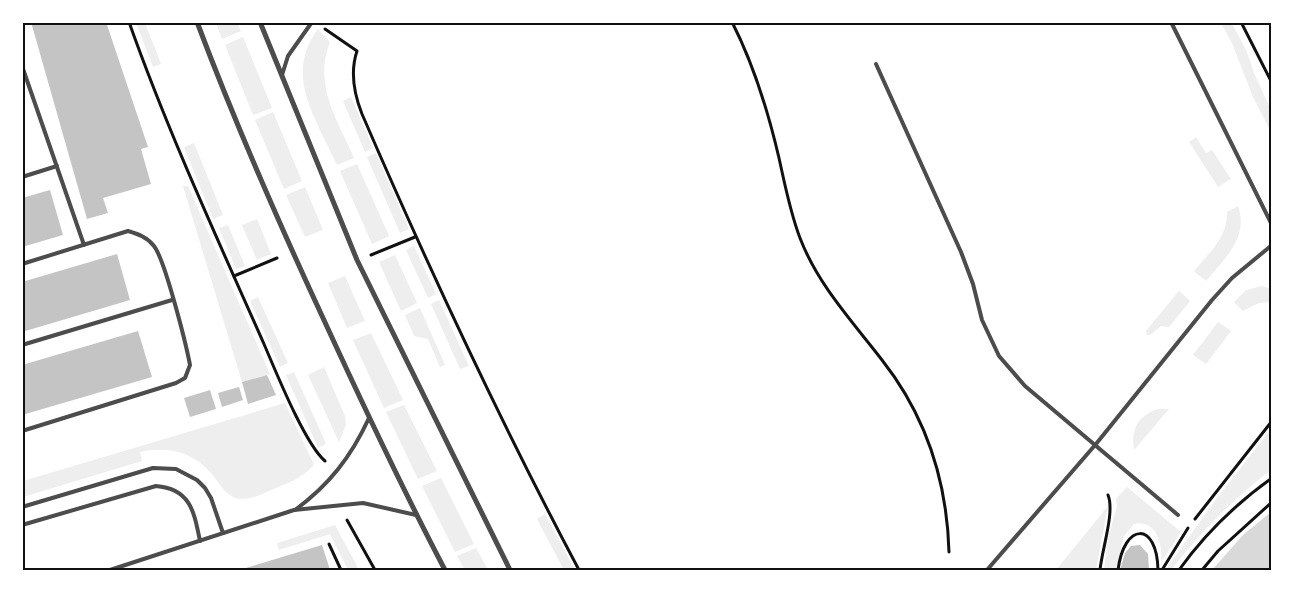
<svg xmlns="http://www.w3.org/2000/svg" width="1294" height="593" viewBox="0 0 1294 593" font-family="'Source Serif 4',serif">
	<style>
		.green { fill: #eee }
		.water { fill: #d9d9d9 }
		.building { fill: #c4c4c4 }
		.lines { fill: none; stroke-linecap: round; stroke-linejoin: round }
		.path { stroke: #111; stroke-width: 3 }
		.service { stroke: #4c4c4c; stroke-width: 4 }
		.minor { stroke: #4c4c4c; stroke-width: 5 }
		.neatline { fill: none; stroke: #111; stroke-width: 2 }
	</style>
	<rect width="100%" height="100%" fill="#fff"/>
	<g class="green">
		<polygon points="136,23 145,23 161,64 153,67"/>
		<polygon points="216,23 237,23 241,31 222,39"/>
		<polygon points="1221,23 1232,23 1247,52 1254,73 1271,110 1271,132 1253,97 1232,43"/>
		<path d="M318,29l12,13c-17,43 7,77 24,116l-17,7c-20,-46 -54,-89 -19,-136z"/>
		<polygon points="243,37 272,108 253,115 225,45"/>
		<polygon points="351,97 373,148 365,152 343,101"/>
		<polygon points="273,112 302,181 284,189 255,120"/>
		<polygon points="1196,137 1206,153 1212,150 1231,179 1218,187 1189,142"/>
		<polygon points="194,143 223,215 213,219 184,147"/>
		<polygon points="376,153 409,229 400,233 367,157"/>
		<polygon points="357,164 389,236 372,244 340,171"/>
		<polygon points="183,186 188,186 270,374 242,382"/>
		<polygon points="305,187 323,230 305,237 286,195"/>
		<path d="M1238,206c11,32 -13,52 -32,75l-12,-10c15,-18 34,-34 33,-59z"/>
		<polygon points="257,219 271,254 257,260 242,225"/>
		<polygon points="228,225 245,266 236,269 219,228"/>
		<polygon points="414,246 436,294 428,298 406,250"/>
		<polygon points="395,255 417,303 401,311 379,262"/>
		<polygon points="345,276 365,321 347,328 328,283"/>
		<polygon points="1262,286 1271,289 1271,302 1259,303 1243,311 1234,302 1246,290"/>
		<polygon points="1179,291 1190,301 1169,327 1161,326 1150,335 1147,335 1146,331"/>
		<polygon points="258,297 288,363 280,367 250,301"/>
		<polygon points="439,300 469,366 460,369 431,304"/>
		<polygon points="420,308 445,365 440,367 428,339 414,336 405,315"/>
		<polygon points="1218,322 1231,331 1206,364 1193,355"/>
		<polygon points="371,333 403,400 384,408 353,340"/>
		<polygon points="324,367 345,416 346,425 339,442 308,375"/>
		<polygon points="294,372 326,444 318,448 286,375"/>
		<path d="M285,403l29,62c-13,14 -26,18 -43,25 -9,4 -19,9 -30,9 -16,-2 -21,-16 -31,-27 -18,-21 -44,-26 -70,-20l2,9 -119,36v-16z"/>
		<polygon points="404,405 437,471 418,479 386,412"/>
		<path d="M1158,409h11l-35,41c-4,-21 5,-35 24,-41z"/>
		<path d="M1271,429v41c-38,29 -70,62 -100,100l-5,-1 48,-67z"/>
		<polygon points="441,478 474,544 455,552 422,486"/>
		<path d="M1127,487l54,45 -20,30c2,-18 -5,-43 -27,-38l-10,12 -8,34h-12l4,-32 9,-32 -1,-7z"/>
		<polygon points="1108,506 1096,570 1056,570"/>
		<polygon points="545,514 575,570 564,570 537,519"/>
		<polygon points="335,525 359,570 348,570 330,534 279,550 277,543"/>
		<polygon points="476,548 488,570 465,570 457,556"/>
	</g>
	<polygon class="water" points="1271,512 1271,570 1212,570 1243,535"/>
	<g class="building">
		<polygon points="31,22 106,22 148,147 141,149 151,184 103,198 108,213 87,219"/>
		<polygon points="50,190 63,235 22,247 22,198"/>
		<polygon points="117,254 130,300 22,332 22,282"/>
		<polygon points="138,331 152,377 22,415 22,365"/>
		<polygon points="267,375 276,395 248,404 242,382"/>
		<polygon points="239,387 243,400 222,407 218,393"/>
		<polygon points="210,390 216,409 190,417 184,398"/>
		<polygon points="322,545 330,570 239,570"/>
		<polygon points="1140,545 1148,554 1149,570 1120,570 1125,553 1131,546"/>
	</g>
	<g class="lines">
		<g class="path">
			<path d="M129,22c39,110 88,216 135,322 12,28 41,100 61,117"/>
			<path d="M732,22c22,43 36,89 47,136 6,27 11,54 21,80 18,47 52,83 82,122 44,56 65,121 67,192"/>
			<polyline points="1241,22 1272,83"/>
			<path d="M325,29l32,22c-7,21 -3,43 5,63 67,155 138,307 217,456"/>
			<polyline points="371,255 415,237"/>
			<polyline points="234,276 277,258"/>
			<polyline points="1195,519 1272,421"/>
			<polyline points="347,520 375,570"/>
			<polyline points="329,544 341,570"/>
			<path d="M1100,570c2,-21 15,-58 8,-75"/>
			<path d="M1118,570c6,-48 39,-49 40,0"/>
			<polyline points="1162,570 1188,528"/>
			<path d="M1179,570c25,-35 58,-67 93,-92"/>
			<polyline points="1202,570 1218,551 1272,502"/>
		</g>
		<g class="service">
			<polyline points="1171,22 1272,225"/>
			<polyline points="876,64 961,252 973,284 982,320 999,356 1025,386 1178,515"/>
			<polyline points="22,66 84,245"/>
			<polyline points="282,75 288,56 312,22"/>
			<polyline points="22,177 57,166"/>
			<path d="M22,264l106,-33c10,3 19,6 26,15 11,14 32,98 36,119l-5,13 -9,5 -154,48"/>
			<polyline points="22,345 172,300"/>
			<polyline points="22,507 153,468 176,469 197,480 205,488 211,498 223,533"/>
			<path d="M295,510c34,-25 56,-53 74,-92"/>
			<path d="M22,525l134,-39c35,3 38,26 44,55"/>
			<polyline points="110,570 294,510 363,503 416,515"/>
			<polyline points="987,570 1096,444 1212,300 1232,278 1272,245"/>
		</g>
		<g class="minor">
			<path d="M197,22c38,101 81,199 126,296 39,85 79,170 122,252"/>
			<polyline points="260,22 357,260 510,570"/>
		</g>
	</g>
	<rect width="1294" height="593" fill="none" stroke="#ffffff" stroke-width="48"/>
	<rect x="24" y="24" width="1246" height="545" class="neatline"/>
</svg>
